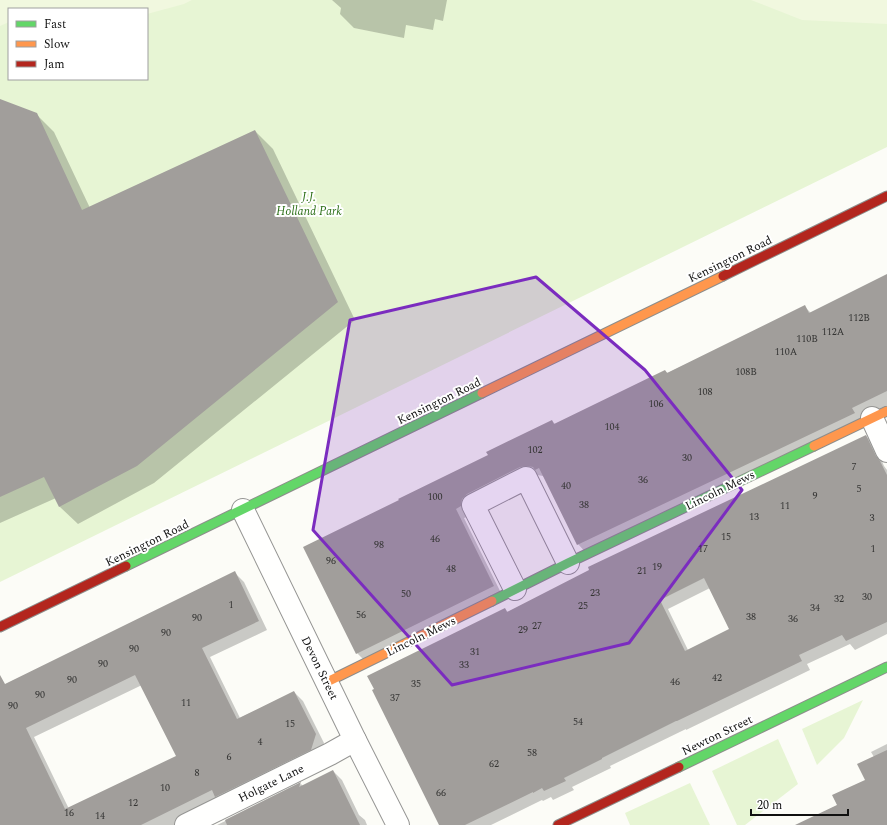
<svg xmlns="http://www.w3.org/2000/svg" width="887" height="825" viewBox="0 0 887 825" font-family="Spectral,serif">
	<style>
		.green { fill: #e7f5d4; fill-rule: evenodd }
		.pitch { fill: #f1f8df }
		.shadow { fill: #0003; fill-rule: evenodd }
		.building { fill: #a19e9b; fill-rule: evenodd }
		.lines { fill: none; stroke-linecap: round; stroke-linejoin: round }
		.street-casing { stroke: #969694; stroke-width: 24 }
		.fast-casing { stroke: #8d8d8b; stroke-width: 11 }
		.slow-casing { stroke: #8d8d8b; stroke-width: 11 }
		.jam-casing { stroke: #8d8d8b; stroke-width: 11 }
		.street { stroke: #fffffe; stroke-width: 22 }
		.fast { stroke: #63d668; stroke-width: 9 }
		.slow { stroke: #ff974d; stroke-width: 9 }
		.jam { stroke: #b3261e; stroke-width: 9 }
		.marked { fill: #7b2cbf; fill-opacity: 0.2; stroke: #7b2cbf; stroke-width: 3; stroke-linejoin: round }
		.labels { text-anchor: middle; stroke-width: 4; stroke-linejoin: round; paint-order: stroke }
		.number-label { font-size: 10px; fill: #343433 }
		.park-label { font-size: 12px; font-style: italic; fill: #2d7019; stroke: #fff }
		.street-label { font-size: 12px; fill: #101010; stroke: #fff }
	</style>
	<rect width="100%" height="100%" fill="#fcfcf7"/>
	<g class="green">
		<path d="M0,0h887v147l-887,435zM9,9h138v70h-138z"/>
		<polygon points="863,700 844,738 817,765 802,729"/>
		<polygon points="778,739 798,784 745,825 737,825 712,771"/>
		<polygon points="690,783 710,825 630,825 625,813"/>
	</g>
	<g class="pitch">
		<polygon points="0,0 192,0 184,4 147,14 147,9 9,9 9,22 0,26"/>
		<polygon points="751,0 887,0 887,24 802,20"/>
	</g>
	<g class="shadow">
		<polygon points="332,0 447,0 443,21 435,19 433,30 406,25 404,38 354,28 340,14 341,8"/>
		<polygon points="0,100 36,114 54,132 90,208 255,131 273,149 355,320 154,483 78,524 60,507 56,498 0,523"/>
		<polygon points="887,275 887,405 587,554 578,544 546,479 543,476 537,475 530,476 470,516 464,518 502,595 366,662 357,653 489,455 552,421 556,425 665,371 668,373 805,307 811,313"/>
		<path d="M866,436l9,9 9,21 3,4v164l-32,16 -5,-6 -43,20 3,6 -124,60v-1l-76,37 1,2 -39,19 2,3 -21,10 -2,-3 -8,4 -1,-1 -51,25h-51l65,-216 3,3zM710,588l20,42 -42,20 -20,-41z"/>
		<path d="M235,573l9,9 23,48 -57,27 30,61 54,-26 9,9 21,42 -5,15 -132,67h-187v-138zM142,685l36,71 -109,53 -35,-72z"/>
		<polygon points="887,744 887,825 797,825 838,805 866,780 874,757 871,752"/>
		<polygon points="333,771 342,780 359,815 365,820 367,825 217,825 301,784 303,786"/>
	</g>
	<g class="building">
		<polygon points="0,99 37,113 82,210 255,130 338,302 137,466 59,507 44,477 0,497"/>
		<polygon points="887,274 887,391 852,408 855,413 577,545 539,468 535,470 533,467 527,466 520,467 467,494 462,499 461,504 461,506 456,509 494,586 356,654 303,547 399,500 398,499 488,455 486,452 552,420 554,424 665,370 667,373 805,305 809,313"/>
		<path d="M866,435l10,21 4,5 7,14v147l-41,19 -4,-6 -43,20 3,6 -125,60h-1l-74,37v1l-38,19 2,3 -22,10 -2,-3 -9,5v-1l-68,33h-26l-67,-135 2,-1 -7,-13 138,-68 2,4 82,-42 -1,-3zM704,578l25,51 -44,22 -25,-51z"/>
		<path d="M235,571l24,50 -57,27 35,71 57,-28 22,43 -5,16 -96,47 -3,-7 -71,35h-141v-150l5,9zM135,675l41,81 -111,53 -39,-81z"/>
		<polygon points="887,750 887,825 795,825 837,805 832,795 865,780 857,764"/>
		<polygon points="333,770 360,825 227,825 225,820 301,782 299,787"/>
	</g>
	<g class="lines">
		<defs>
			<g id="street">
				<polyline points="872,418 887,451"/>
				<polyline points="243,510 355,740 398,825"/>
				<polyline points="515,589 473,505 526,478 568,563"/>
				<polyline points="186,825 330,754 355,740"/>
			</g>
			<g id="fast">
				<polyline points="126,566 482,393"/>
				<polyline points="492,601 568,563 814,446"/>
				<polyline points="679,767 887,667"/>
			</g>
			<g id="slow">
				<polyline points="482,393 723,276"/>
				<polyline points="814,446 887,411"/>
				<polyline points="327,682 492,601"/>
			</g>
			<g id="jam">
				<polyline points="723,276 887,196"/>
				<polyline points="0,627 126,566"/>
				<polyline points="558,825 679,767"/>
			</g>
		</defs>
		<use href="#street" class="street-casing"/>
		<use href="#fast" class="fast-casing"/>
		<use href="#slow" class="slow-casing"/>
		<use href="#jam" class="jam-casing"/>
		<use href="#street" class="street"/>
		<use href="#fast" class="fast"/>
		<use href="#slow" class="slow"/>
		<use href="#jam" class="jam"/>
	</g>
	<path class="marked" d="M536,277l109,93 97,120 -113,153 -177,42 -139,-155 37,-210z"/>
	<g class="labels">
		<g class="number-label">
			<text x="859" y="321">112B</text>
			<text x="833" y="335">112A</text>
			<text x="807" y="342">110B</text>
			<text x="786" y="355">110A</text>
			<text x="746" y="375">108B</text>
			<text x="705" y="395">108</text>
			<text x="656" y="407">106</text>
			<text x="612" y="430">104</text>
			<text x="535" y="453">102</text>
			<text x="687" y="461">30</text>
			<text x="854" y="470">7</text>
			<text x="643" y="483">36</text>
			<text x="566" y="489">40</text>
			<text x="859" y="492">5</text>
			<text x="815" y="499">9</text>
			<text x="435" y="500">100</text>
			<text x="584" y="508">38</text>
			<text x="785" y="509">11</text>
			<text x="754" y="520">13</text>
			<text x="872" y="521">3</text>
			<text x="726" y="540">15</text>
			<text x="435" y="542">46</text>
			<text x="379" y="548">98</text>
			<text x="703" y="552">17</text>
			<text x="873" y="552">1</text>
			<text x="331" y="564">96</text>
			<text x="657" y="570">19</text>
			<text x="451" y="572">48</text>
			<text x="642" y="574">21</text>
			<text x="595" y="596">23</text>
			<text x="406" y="597">50</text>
			<text x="867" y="600">30</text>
			<text x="839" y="602">32</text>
			<text x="231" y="608">1</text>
			<text x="583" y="609">25</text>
			<text x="815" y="611">34</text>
			<text x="361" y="618">56</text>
			<text x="751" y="620">38</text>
			<text x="197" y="621">90</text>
			<text x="793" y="622">36</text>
			<text x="537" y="629">27</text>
			<text x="523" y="633">29</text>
			<text x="166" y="636">90</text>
			<text x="134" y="652">90</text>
			<text x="475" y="655">31</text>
			<text x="103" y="667">90</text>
			<text x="464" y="668">33</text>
			<text x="717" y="681">42</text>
			<text x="72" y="683">90</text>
			<text x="675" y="685">46</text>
			<text x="416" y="687">35</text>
			<text x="40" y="698">90</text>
			<text x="395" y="701">37</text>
			<text x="186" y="706">11</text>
			<text x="13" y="709">90</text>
			<text x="578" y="725">54</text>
			<text x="290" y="727">15</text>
			<text x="260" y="745">4</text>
			<text x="532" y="756">58</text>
			<text x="229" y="760">6</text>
			<text x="494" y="767">62</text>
			<text x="197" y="776">8</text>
			<text x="165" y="791">10</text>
			<text x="441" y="796">66</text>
			<text x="133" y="806">12</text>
			<text x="69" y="816">16</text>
			<text x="100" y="819">14</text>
		</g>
		<g class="park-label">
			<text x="309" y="201">J.J.<tspan x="309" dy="14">Holland Park</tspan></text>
		</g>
		<g class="street-label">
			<text transform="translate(730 259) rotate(-26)" y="4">Kensington Road</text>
			<text transform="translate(439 401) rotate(-26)" y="4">Kensington Road</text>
			<text transform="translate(720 490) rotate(-26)" y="4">Lincoln Mews</text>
			<text transform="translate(147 543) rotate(-26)" y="4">Kensington Road</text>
			<text transform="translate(421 636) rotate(-26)" y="4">Lincoln Mews</text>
			<text transform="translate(320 668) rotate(64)" y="4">Devon Street</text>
			<text transform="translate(717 735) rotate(-26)" y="4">Newton Street</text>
			<text transform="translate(271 783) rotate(-26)" y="4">Holgate Lane</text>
		</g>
	</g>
	<rect x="8" y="8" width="140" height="72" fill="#ffffff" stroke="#9f9f9f"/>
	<rect x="16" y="21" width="20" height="6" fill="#63d668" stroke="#9f9f9f"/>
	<text x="44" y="28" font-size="12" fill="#101010">Fast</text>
	<rect x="16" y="41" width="20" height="6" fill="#ff974d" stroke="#9f9f9f"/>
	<text x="44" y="48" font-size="12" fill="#101010">Slow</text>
	<rect x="16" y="61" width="20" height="6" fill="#b3261e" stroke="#9f9f9f"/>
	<text x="44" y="68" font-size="12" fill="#101010">Jam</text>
	<path d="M751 809v6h97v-6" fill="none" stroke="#101010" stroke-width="2"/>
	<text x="757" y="809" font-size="12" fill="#101010" stroke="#ffffff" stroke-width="3" paint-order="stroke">20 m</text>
</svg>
